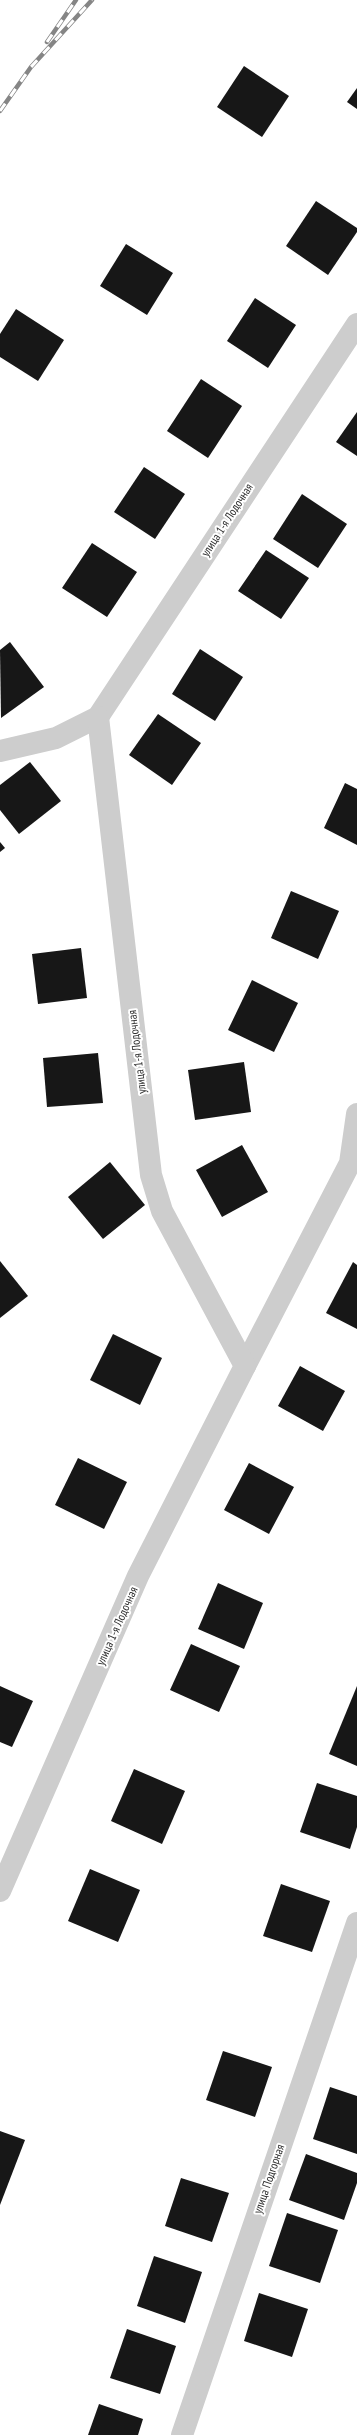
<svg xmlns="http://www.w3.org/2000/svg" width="357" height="2435" viewBox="0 0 357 2435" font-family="'PT Sans Narrow',sans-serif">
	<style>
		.building { fill: #171717 }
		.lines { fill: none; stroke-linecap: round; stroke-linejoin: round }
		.minor { stroke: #cdcdcd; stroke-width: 22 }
		.rail-casing { stroke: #858585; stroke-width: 4.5 }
		.rail { stroke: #fff; stroke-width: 3; stroke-dasharray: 9; stroke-linecap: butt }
		.labels { text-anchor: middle; stroke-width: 4; stroke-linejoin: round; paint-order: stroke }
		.street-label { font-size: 12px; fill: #303030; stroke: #fff }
	</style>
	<rect width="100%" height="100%" fill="#fff"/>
	<g class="building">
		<polygon points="244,66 289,96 262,137 217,107"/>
		<polygon points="357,88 357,109 347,102"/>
		<polygon points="316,201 357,228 357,232 328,275 286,246"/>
		<polygon points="126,244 173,273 147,315 100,286"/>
		<polygon points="255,298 296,325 268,368 227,341"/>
		<polygon points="16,309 64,340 38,381 0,357 0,334"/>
		<polygon points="201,379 242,406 208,458 167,431"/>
		<polygon points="357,412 357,456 336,442"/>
		<polygon points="144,467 185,494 155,539 114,512"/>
		<polygon points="302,494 347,524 318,568 273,539"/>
		<polygon points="92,543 137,572 107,617 62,588"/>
		<polygon points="266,550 309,578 281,619 238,591"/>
		<polygon points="10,642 44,687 1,718 0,650"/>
		<polygon points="200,649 243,677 215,721 172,694"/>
		<polygon points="158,714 201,743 172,785 129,755"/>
		<polygon points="30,762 61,801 19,834 0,810 0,785"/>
		<polygon points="345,783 357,789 357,845 324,828"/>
		<polygon points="0,842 5,848 0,852"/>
		<polygon points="291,891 339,911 318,959 271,938"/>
		<polygon points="81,948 87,998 38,1004 32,954"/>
		<polygon points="252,980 298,1003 274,1052 228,1030"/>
		<polygon points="98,1053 103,1103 47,1107 43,1058"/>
		<polygon points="244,1062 251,1112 195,1120 188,1070"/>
		<polygon points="242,1145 268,1192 222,1217 196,1170"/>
		<polygon points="110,1162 145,1205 103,1239 68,1197"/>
		<polygon points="0,1261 28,1296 0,1318"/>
		<polygon points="353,1262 357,1265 357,1329 326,1313"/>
		<polygon points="113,1334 162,1358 140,1405 90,1380"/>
		<polygon points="300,1366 345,1391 323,1431 278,1406"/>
		<polygon points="78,1458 127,1482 104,1529 55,1505"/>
		<polygon points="249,1463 294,1487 269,1534 224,1510"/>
		<polygon points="218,1583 263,1603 244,1649 198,1629"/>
		<polygon points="191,1644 240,1666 219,1712 170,1690"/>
		<polygon points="0,1686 33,1701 12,1747 0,1742"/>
		<polygon points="357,1686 357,1766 329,1754"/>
		<polygon points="134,1769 185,1791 162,1844 111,1821"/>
		<polygon points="317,1783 357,1796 357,1827 350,1849 300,1832"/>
		<polygon points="90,1869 140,1890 118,1942 68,1921"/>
		<polygon points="281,1884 330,1901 312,1952 263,1936"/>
		<polygon points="223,2051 272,2067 255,2117 206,2100"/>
		<polygon points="330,2087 357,2096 357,2154 313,2139"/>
		<polygon points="0,2131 25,2140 0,2205"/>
		<polygon points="306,2154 357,2173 357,2183 344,2220 289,2200"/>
		<polygon points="181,2178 229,2193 212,2242 165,2226"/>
		<polygon points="287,2213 338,2230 320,2283 269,2266"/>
		<polygon points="154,2256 202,2272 185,2323 137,2306"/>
		<polygon points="259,2293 308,2309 292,2357 244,2341"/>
		<polygon points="127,2329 176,2346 160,2394 110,2378"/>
		<polygon points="99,2404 143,2419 138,2435 88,2435"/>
	</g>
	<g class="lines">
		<g class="minor">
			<polyline points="0,751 56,738 98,717 357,324"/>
			<polyline points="245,1366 350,1163 357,1114"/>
			<polyline points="0,1891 138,1576 245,1366 162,1211 151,1175 98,717"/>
			<polyline points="182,2435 357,1923"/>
		</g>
		<defs>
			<g id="rail">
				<polyline points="47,42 76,0"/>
				<polyline points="0,111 31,67 92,0"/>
			</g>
		</defs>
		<use href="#rail" class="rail-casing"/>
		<use href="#rail" class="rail"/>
	</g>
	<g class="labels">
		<g class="street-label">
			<text transform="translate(227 520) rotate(-57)" y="4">улица 1-я Лодочная</text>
			<text transform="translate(137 1052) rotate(-97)" y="4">улица 1-я Лодочная</text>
			<text transform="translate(117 1626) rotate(-66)" y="4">улица 1-я Лодочная</text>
			<text transform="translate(269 2179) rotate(-71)" y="4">улица Подгорная</text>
		</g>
	</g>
</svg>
